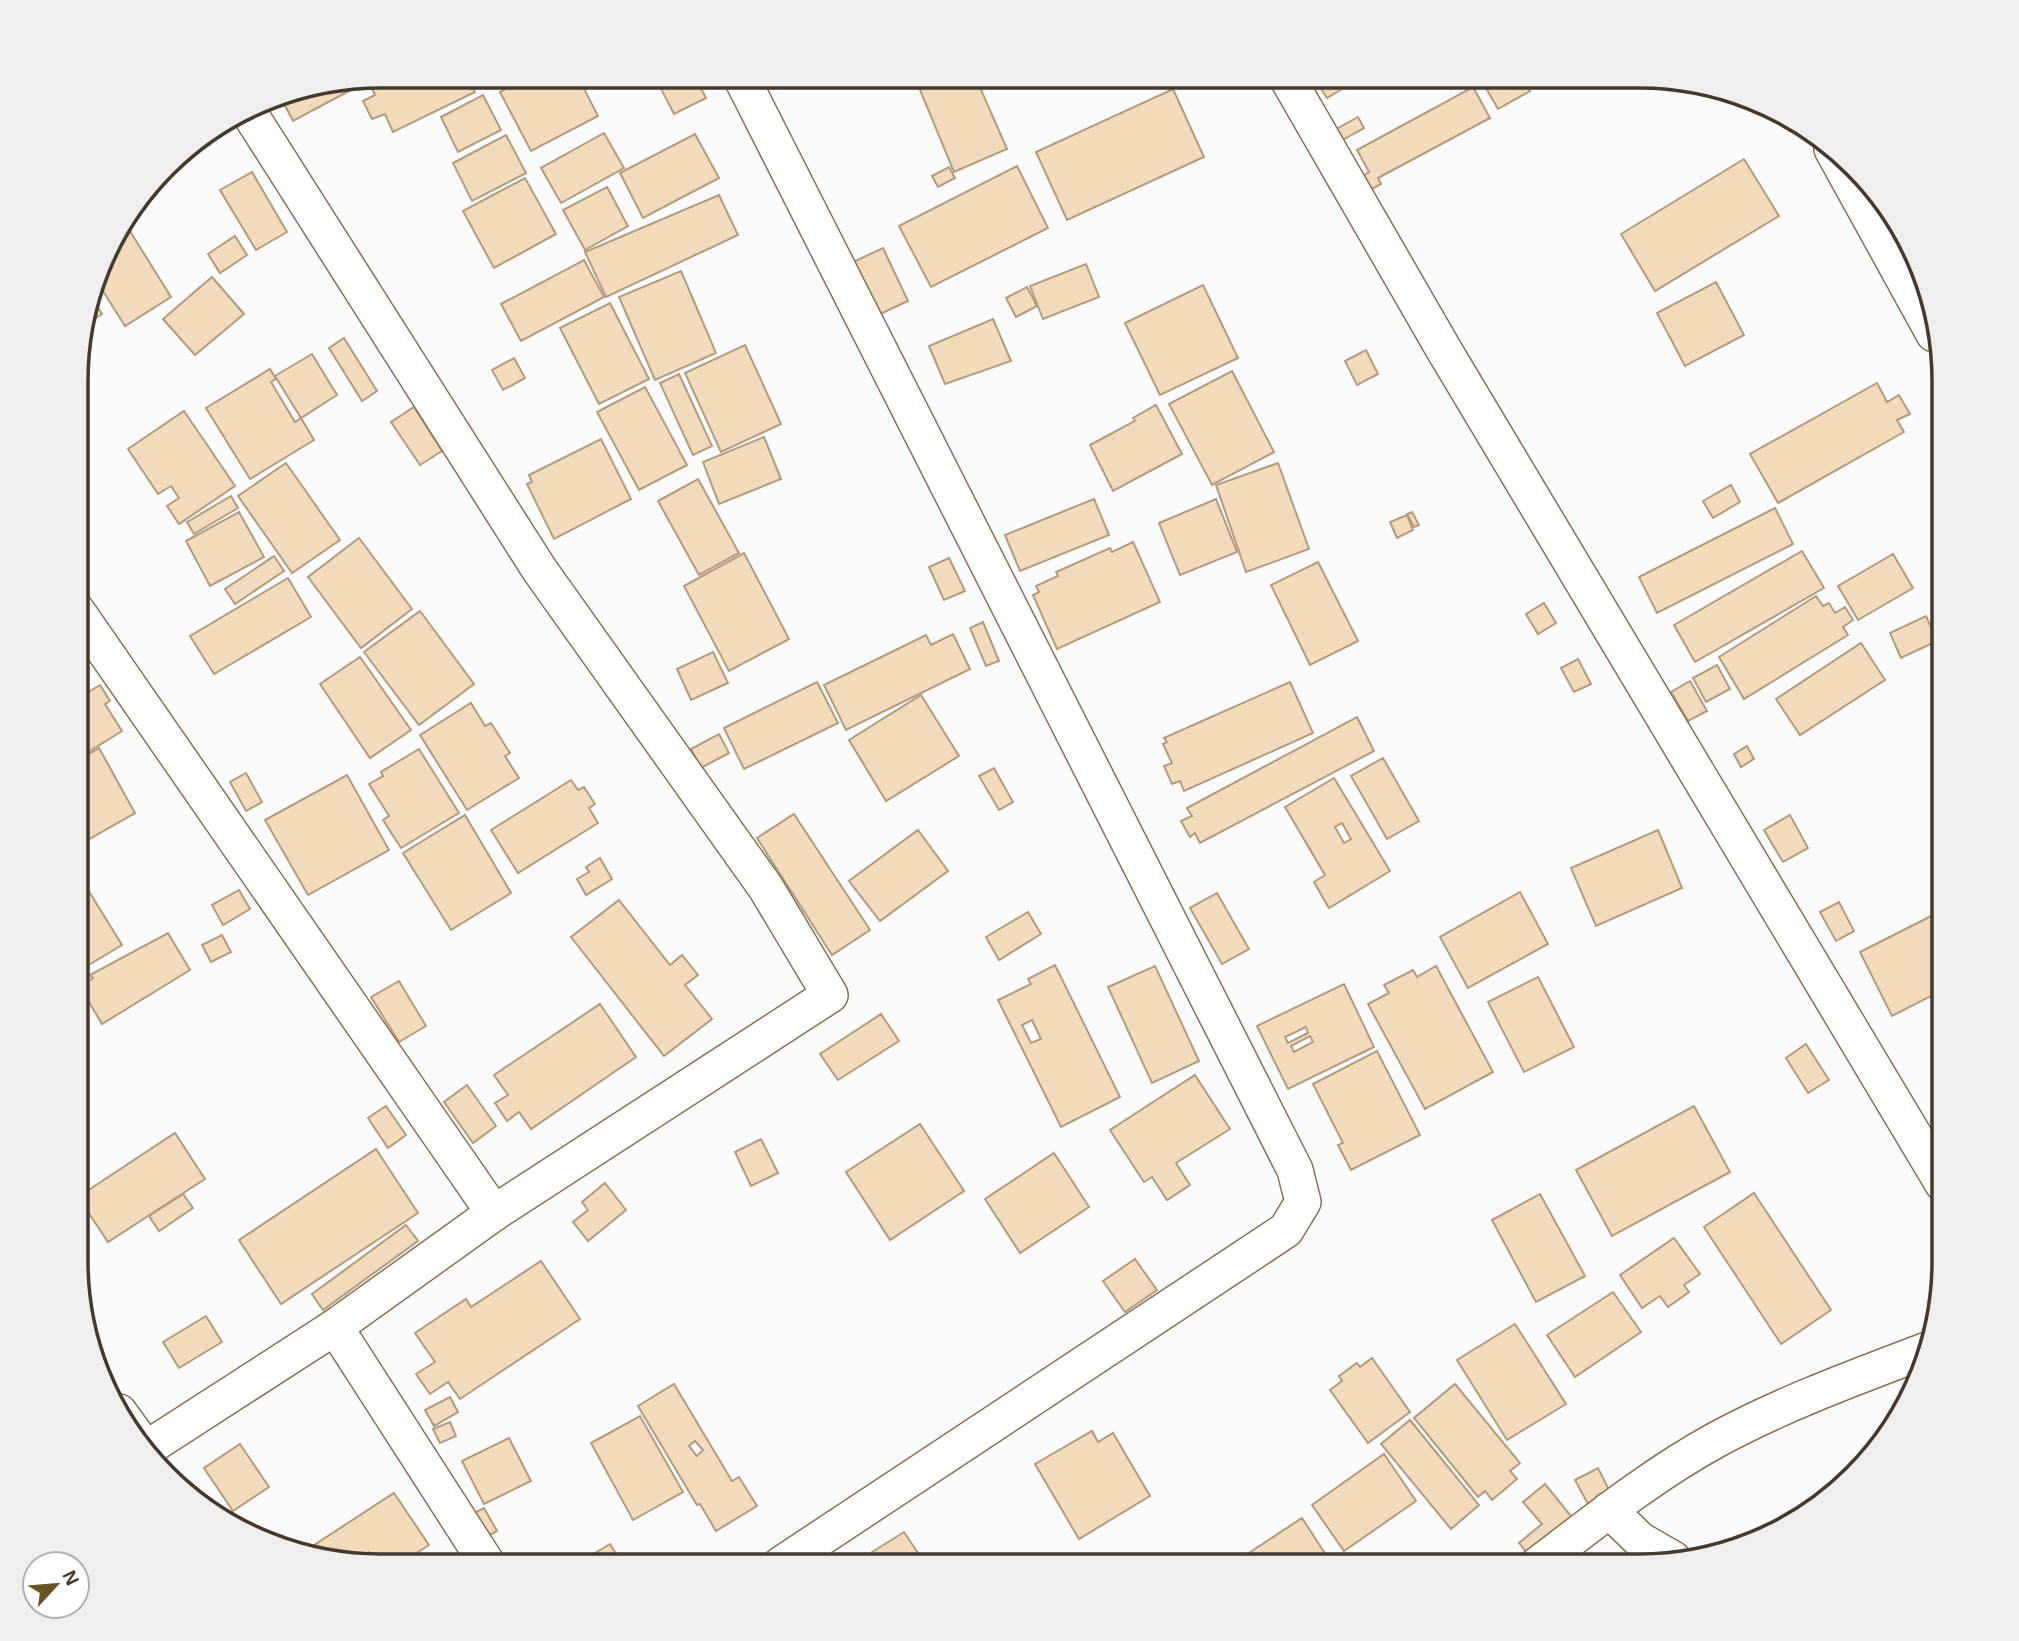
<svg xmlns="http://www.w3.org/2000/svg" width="2019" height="1641" viewBox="0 0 2019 1641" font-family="Helvetica,sans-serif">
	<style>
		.building { fill: #f2daba; stroke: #b39c7d; stroke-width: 2; fill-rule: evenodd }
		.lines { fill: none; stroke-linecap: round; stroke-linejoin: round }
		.minor-casing { stroke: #887255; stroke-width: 38 }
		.minor { stroke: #fff; stroke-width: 35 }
		.rim { fill: none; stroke: #43392d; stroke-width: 3.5 }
	</style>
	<rect width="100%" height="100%" fill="#fbfbfb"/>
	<g class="building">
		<polygon points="392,75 411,75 416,85 425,81 422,75 467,75 475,92 393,132 385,114 372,119 363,101 375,95 371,86"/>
		<polygon points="471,75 483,75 487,84 477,88"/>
		<polygon points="531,75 577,75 598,116 531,151 500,92"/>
		<polygon points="663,75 694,75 706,98 674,114 656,79"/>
		<polygon points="377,76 293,121 279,94 282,92"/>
		<polygon points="939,76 975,76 1007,149 954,172 918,85"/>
		<polygon points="1149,76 1173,76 1153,85"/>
		<polygon points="1313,76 1364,76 1327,98"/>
		<polygon points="1443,76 1467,76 1449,86"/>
		<polygon points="1479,76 1521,76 1530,91 1498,109"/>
		<polygon points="1473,87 1490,118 1378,178 1381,184 1370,190 1363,176 1369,172 1357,150"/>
		<polygon points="1173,89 1204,157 1067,220 1036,152"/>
		<polygon points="483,95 501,130 458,152 441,117"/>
		<polygon points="1358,117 1364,128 1339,142 1333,131"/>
		<polygon points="604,133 624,168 561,203 541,168"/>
		<polygon points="695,134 719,178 643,218 620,173"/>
		<polygon points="506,135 526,173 472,201 453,163"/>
		<polygon points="1744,159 1779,216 1655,291 1621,234"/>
		<polygon points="1017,166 1048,228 931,287 899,226"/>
		<polygon points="949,167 955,178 938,187 932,176"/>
		<polygon points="252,172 287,232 256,250 220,190"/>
		<polygon points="525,178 556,234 494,268 463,211"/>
		<polygon points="607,187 628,226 585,250 563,210"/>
		<polygon points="719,195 738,235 606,297 585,252"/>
		<polygon points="123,220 171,297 125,326 98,283 116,228"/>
		<polygon points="235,236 247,255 220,273 208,254"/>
		<polygon points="883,248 908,301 867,320 849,264"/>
		<polygon points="584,260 604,297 521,341 501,304"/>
		<polygon points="1086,264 1099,297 1043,319 1030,286"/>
		<polygon points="681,271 716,353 655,380 619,297"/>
		<polygon points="212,277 244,314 195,355 163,319"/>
		<polygon points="1716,282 1744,335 1685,366 1657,313"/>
		<polygon points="1203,285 1238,358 1160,395 1125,323"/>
		<polygon points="1027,287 1037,306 1016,317 1006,298"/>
		<polygon points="92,298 102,314 83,326"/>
		<polygon points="610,303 649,379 599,404 560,328"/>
		<polygon points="993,319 1011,361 945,384 929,346"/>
		<polygon points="344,338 377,391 362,401 329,348"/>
		<polygon points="745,345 781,424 721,452 685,373"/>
		<polygon points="1366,350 1378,374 1357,385 1345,361"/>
		<polygon points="312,354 337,395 301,418 275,376"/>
		<polygon points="514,358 525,378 503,390 492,370"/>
		<polygon points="270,369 276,379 271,382 295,422 301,418 314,440 250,479 206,408"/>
		<polygon points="1232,371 1274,452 1212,485 1169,404"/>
		<polygon points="679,374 712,446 693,455 660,383"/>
		<polygon points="1877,383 1887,402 1899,395 1910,414 1897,420 1904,432 1778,503 1750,454"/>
		<polygon points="645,387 687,465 639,490 597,412"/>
		<polygon points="1156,405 1182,454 1113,491 1090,445 1135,421 1133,418"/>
		<polygon points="414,407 442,451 420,465 391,422"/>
		<polygon points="184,411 235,486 179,524 167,506 179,498 171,486 158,494 128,449"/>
		<polygon points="764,437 781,479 719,504 703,462"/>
		<polygon points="601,439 631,499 554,539 527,484 532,482 529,475"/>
		<polygon points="286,463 340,540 292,573 238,496"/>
		<polygon points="1278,463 1309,549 1246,572 1216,485"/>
		<polygon points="698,479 739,553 699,575 658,501"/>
		<polygon points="1731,485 1740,502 1713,518 1703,501"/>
		<polygon points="231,496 238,508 194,534 187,522"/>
		<polygon points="1094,499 1109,535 1020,571 1005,535"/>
		<polygon points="1216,499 1237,552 1180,575 1159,523"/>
		<polygon points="1775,508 1793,544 1657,613 1639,577"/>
		<polygon points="239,512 264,557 210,586 186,541"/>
		<polygon points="1412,512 1419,525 1414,527 1407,514"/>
		<polygon points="1407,515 1413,530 1397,538 1390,522"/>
		<polygon points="359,538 412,609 361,648 308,577"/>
		<polygon points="1133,542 1160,602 1057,649 1033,595 1039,592 1036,586 1058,576 1056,572 1110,548 1112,552"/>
		<polygon points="1802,551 1824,588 1695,662 1674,625"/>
		<polygon points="744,553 789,639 729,671 684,586"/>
		<polygon points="1893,554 1913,588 1858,620 1838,586"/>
		<polygon points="274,556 284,571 235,604 225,589"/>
		<polygon points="949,558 965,591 944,600 929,567"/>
		<polygon points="1318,562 1358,641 1310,665 1271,585"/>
		<polygon points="288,578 311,617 214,674 190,636"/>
		<polygon points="1816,596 1823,606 1829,603 1835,613 1845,607 1853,620 1843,627 1848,635 1744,699 1719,657"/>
		<polygon points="1544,603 1556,623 1538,634 1526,614"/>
		<polygon points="420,611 474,684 419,725 364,652"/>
		<polygon points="1926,616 1937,641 1901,658 1890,633"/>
		<polygon points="983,622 999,661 986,666 970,628"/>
		<polygon points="953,634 970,669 846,730 824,685 926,635 931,645"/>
		<polygon points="1861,643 1885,680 1800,735 1776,699"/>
		<polygon points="713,652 728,683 691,700 677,669"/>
		<polygon points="360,657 411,730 370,758 320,684"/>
		<polygon points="1578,659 1591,684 1574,692 1561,668"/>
		<polygon points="1717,665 1730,689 1706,702 1693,678"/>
		<polygon points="1690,681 1707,711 1688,721 1671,692"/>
		<polygon points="817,682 838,723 744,769 724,728"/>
		<polygon points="1290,682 1313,733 1184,791 1180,781 1172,784 1164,766 1172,763 1163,744 1167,742 1164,738"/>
		<polygon points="100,685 110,701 105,704 122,731 77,759 77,699"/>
		<polygon points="921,695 959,756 886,801 849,740"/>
		<polygon points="471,703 485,726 491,723 510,753 505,756 519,778 467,810 420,735"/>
		<polygon points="1357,717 1374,751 1200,843 1195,833 1190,837 1181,821 1192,816 1187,808"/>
		<polygon points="719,734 729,753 701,768 691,749"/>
		<polygon points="1747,746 1754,759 1741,767 1734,754"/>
		<polygon points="99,748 135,813 77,846 77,761"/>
		<polygon points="419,749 459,813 401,848 383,820 389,816 369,784 383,776 381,772"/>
		<polygon points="1383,758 1419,821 1387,839 1351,776"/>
		<polygon points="994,768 1013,802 999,810 979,776"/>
		<polygon points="246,773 262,802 246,811 230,782"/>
		<polygon points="347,775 389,850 308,895 265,820"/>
		<path d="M1334,778l56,93 -61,37 -15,-26 11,-7 -40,-68zM1342,823l9,16 -7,4 -9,-16z"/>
		<polygon points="571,780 578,790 584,787 595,804 589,808 598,823 518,873 491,830"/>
		<polygon points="794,814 870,930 832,955 757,838"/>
		<polygon points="465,815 511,893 451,930 403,853"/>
		<polygon points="1790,815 1808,848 1783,862 1764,830"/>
		<polygon points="918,830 948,871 880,921 849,881"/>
		<polygon points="1658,830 1682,888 1596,926 1571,868"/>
		<polygon points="600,858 612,879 586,895 577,879 589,872 586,867"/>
		<polygon points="77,872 122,945 77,972"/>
		<polygon points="239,890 250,909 223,925 212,905"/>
		<polygon points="1520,892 1548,944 1468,988 1440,937"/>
		<polygon points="1217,893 1249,949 1222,964 1190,908"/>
		<polygon points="619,900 670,965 682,955 698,975 685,985 712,1019 664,1056 571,937"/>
		<polygon points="1839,902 1854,931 1836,941 1820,912"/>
		<polygon points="1943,910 1943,990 1892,1016 1860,952"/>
		<polygon points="1028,912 1041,934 999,960 986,937"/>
		<polygon points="168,933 190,970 102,1024 80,987 93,978 90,975"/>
		<polygon points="222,935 231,952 211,962 202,945"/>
		<path d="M1055,965l65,132 -59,30 -63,-127 33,-16 -3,-5zM1032,1020l9,19 -10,4 -9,-18z"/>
		<polygon points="1155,966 1199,1061 1152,1083 1108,987"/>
		<polygon points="1436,966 1493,1072 1425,1109 1368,1004 1389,993 1384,985 1413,970 1417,977"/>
		<polygon points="1538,977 1574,1047 1524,1072 1488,1002"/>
		<polygon points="399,981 426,1026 399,1042 371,997"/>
		<path d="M1344,984l30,63 -86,42 -31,-63zM1306,1027l2,6 -20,10 -3,-6zM1310,1036l3,6 -19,10 -3,-6z"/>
		<polygon points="600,1004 636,1057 531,1129 519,1112 507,1121 495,1103 508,1095 494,1075"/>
		<polygon points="77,1011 88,1029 76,1036"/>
		<polygon points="881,1014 899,1041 838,1080 820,1054"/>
		<polygon points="1806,1044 1829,1080 1808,1093 1786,1058"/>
		<polygon points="1377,1051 1420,1135 1351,1170 1338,1145 1343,1143 1313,1084"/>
		<polygon points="1195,1075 1230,1129 1176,1163 1190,1185 1167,1200 1152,1177 1144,1182 1110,1130"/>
		<polygon points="467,1085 496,1126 473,1143 444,1102"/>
		<polygon points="386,1106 406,1135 388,1148 368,1118"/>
		<polygon points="1694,1106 1730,1172 1612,1236 1576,1170"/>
		<polygon points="920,1124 964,1191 890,1240 846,1172"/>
		<polygon points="175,1133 205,1179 108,1242 78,1197"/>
		<polygon points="761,1139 778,1173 751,1186 735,1152"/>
		<polygon points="376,1149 418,1213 281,1304 239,1240"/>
		<polygon points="1054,1153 1089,1207 1020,1253 985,1199"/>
		<polygon points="605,1183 626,1210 588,1241 573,1222 588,1210 582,1202"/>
		<polygon points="1754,1193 1831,1310 1781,1344 1704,1227"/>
		<polygon points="183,1194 193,1208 159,1231 149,1216"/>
		<polygon points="1540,1194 1585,1276 1536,1302 1492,1220"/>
		<polygon points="406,1225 418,1241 323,1310 312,1294"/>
		<polygon points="1674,1238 1700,1274 1684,1285 1689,1292 1668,1307 1660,1296 1642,1308 1620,1275"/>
		<polygon points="1135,1259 1157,1290 1125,1312 1103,1281"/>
		<polygon points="541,1261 580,1319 460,1399 448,1382 430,1394 416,1374 435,1362 415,1333 466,1299 471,1307"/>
		<polygon points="1613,1292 1641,1332 1575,1377 1547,1335"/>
		<polygon points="206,1316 222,1342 179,1368 163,1342"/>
		<polygon points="1515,1324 1566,1404 1507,1440 1457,1360"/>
		<polygon points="1372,1358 1410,1412 1368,1443 1330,1390 1342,1381 1339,1376 1357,1363 1360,1367"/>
		<path d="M674,1384l58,97 7,-4 18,29 -41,25 -16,-27 -3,1 -59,-99zM695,1441l8,9 -6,6 -8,-10z"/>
		<polygon points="1455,1384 1520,1463 1510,1471 1517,1479 1492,1500 1485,1491 1478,1497 1414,1418"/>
		<polygon points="450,1397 458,1412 434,1426 425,1410"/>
		<polygon points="640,1416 683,1492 633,1520 591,1443"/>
		<polygon points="1410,1420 1479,1505 1451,1529 1381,1444"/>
		<polygon points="450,1422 456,1436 440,1443 433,1429"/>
		<polygon points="1092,1431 1098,1442 1113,1433 1150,1496 1079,1539 1035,1464"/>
		<polygon points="509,1438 531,1481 484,1504 462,1461"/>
		<polygon points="240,1444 269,1487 233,1511 204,1468"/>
		<polygon points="1384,1454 1416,1501 1344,1551 1312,1505"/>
		<polygon points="1598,1468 1611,1494 1589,1506 1575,1480"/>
		<polygon points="1545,1484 1579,1526 1535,1563 1519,1543 1542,1524 1523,1502"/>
		<polygon points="394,1493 429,1545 398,1565 370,1565 375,1562 369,1552 359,1559 363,1565 316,1555 311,1547"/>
		<polygon points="484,1508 497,1531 486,1537 474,1513"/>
		<polygon points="1302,1518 1328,1558 1317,1566 1237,1566 1235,1562"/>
		<polygon points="904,1532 926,1565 864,1565 861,1559"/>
		<polygon points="610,1544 623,1565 575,1565"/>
	</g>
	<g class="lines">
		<defs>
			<g id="minor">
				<polyline points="740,75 1295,1170 1303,1202 1286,1230 780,1565"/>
				<polyline points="1286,76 1444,350 1943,1184"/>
				<polyline points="1832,149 1934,334"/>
				<polyline points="77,611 494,1213"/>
				<polyline points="335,1327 488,1565"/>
				<polyline points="119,1412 146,1449"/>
				<polyline points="146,1449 335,1327 494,1213 830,995 766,888 539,569 248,111"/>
				<polyline points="1609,1510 1640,1540 1673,1559"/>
				<path d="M1536,1566c58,-44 116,-91 180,-126 66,-36 140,-63 211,-90"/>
			</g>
		</defs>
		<use href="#minor" class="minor-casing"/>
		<use href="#minor" class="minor"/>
	</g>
	<path d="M0 0H2019V1641H0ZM381 88H1639A293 293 0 0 1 1932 381V1261A293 293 0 0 1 1639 1554H381A293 293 0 0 1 88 1261V381A293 293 0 0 1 381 88Z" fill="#f0efee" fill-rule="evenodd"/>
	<path class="rim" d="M381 88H1639A293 293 0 0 1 1932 381V1261A293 293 0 0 1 1639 1554H381A293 293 0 0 1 88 1261V381A293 293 0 0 1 381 88Z"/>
	<g transform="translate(56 1585) rotate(64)"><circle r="33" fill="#ffffff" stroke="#b4b0ab" stroke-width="2"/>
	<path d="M0-5L12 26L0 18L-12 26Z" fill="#695323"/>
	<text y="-10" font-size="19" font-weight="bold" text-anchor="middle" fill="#43392d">N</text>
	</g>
</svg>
